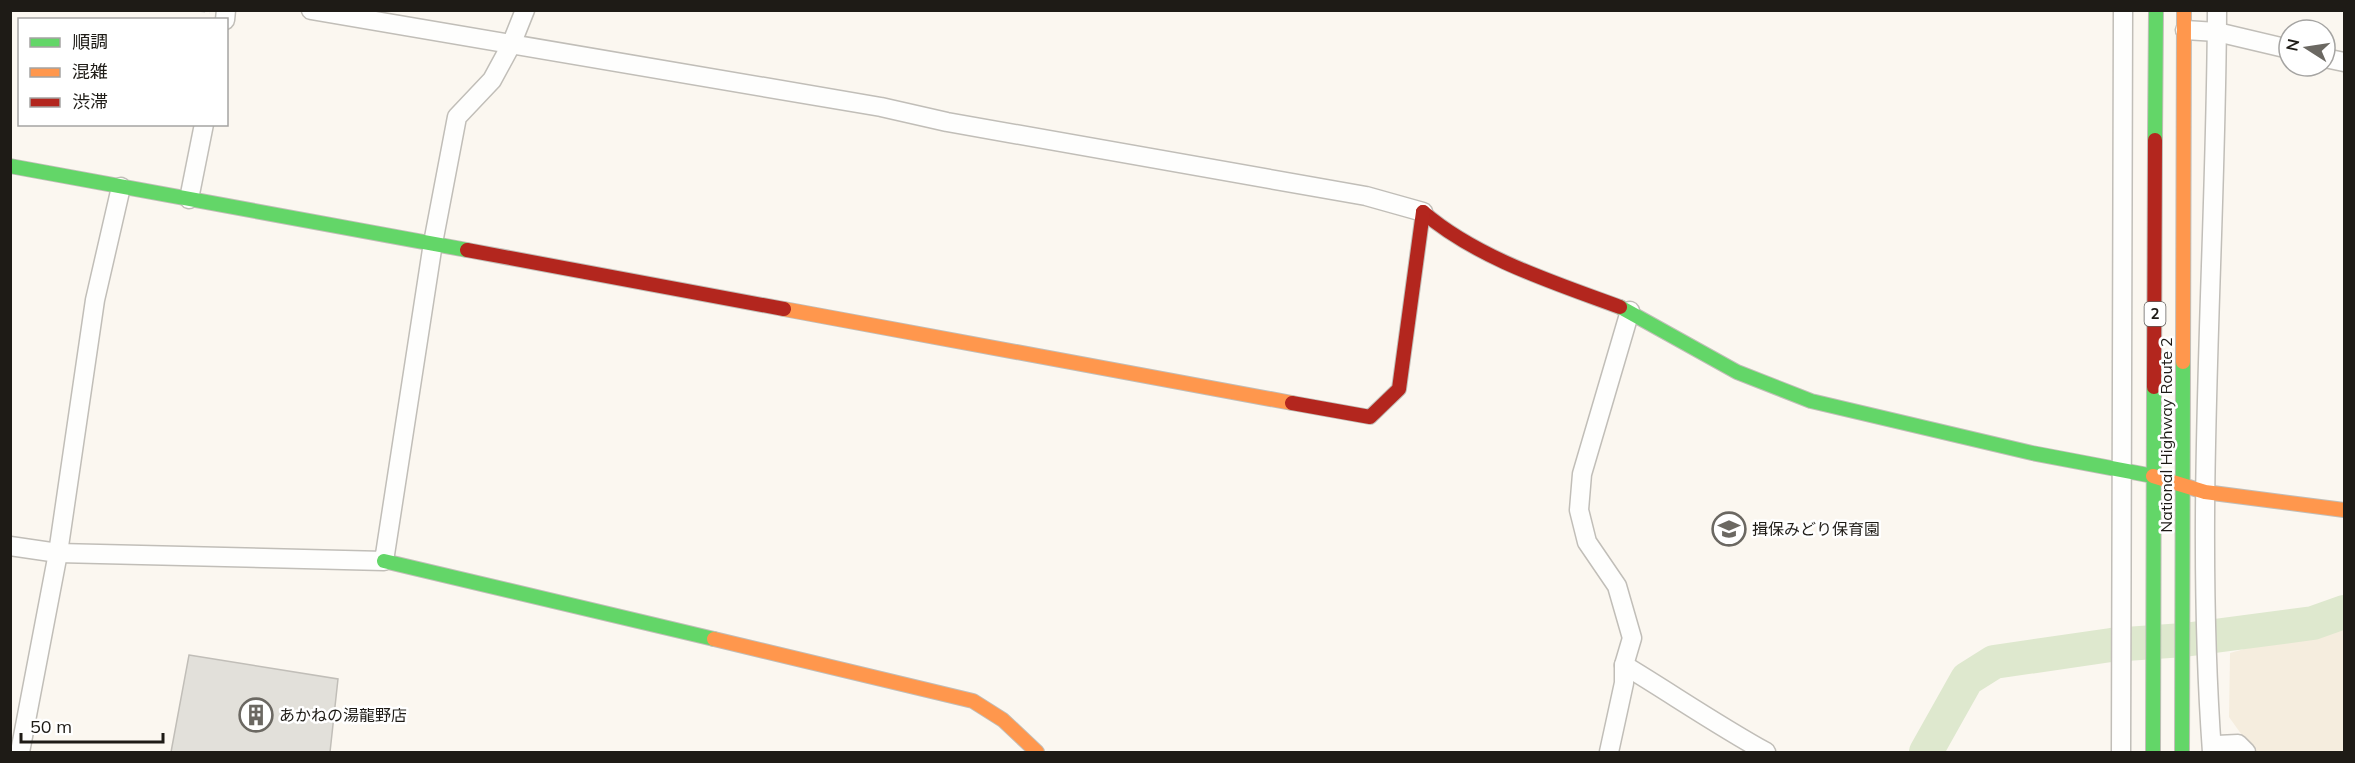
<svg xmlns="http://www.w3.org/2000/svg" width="2355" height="763" viewBox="0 0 2355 763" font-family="Mulish,'Noto Sans JP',sans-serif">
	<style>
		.built { fill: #f5edde }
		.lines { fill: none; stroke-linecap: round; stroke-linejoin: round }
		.river { stroke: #dee8ce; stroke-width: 34 }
		.building { fill: #e2e0da; stroke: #c1beb8; stroke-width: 1.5 }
		.street-casing { stroke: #c1beb8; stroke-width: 21 }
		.fast-casing { stroke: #c1beb8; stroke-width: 16 }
		.slow-casing { stroke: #c1beb8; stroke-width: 16 }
		.jam-casing { stroke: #c1beb8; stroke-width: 16 }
		.path { stroke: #e3e2e0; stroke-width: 4; stroke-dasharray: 4.5 4.5; stroke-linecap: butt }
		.street { stroke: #fefefd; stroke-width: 18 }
		.fast { stroke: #63d668; stroke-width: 14 }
		.slow { stroke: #ff974d; stroke-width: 14 }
		.jam { stroke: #b3261e; stroke-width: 14 }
		.labels { text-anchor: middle; stroke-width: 5; stroke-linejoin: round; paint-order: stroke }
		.shield { fill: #fff; stroke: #625f5c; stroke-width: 1.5 }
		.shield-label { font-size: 15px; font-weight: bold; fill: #1e1b16 }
		.street-label { font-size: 16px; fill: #1e1b16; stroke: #fff }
		.poi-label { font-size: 16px; fill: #1e1b16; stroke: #fff; text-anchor: start }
	</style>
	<rect width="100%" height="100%" fill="#fbf7f0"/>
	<polygon class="built" points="2344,621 2344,752 2254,752 2229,717 2230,653"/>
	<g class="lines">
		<polyline class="river" points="1926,752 1967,679 1994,662 2111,645 2184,640 2313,623 2344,612"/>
	</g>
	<polygon class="building" points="189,655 338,679 330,752 171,752"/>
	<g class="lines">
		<defs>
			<g id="street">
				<polyline points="311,10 881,107 947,122 1366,196 1423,212"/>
				<polyline points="225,20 226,10"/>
				<polyline points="2185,30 2217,32 2289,49"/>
				<polyline points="2325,58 2344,62"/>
				<polyline points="189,199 204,124"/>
				<polyline points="10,546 58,553 384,561 433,243 457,117 492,80 511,45 525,10"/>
				<path d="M1624,665c48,29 93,60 142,87"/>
				<polyline points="2217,745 2238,744 2246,752"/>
				<polyline points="20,752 58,553 95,300 121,187"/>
				<polyline points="1609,752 1624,683 1624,665 1632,638 1617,586 1587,542 1579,510 1582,474 1630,311"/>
				<polyline points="2121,752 2123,10"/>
				<path d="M2212,752c-18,-246 4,-494 5,-742"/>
			</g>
			<g id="fast">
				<polyline points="2155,140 2156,10"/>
				<polyline points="10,166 467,250"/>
				<polyline points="1620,307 1737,372 1811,401 2032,453 2153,476"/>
				<polyline points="384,561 714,639"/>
				<polyline points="2153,752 2154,387"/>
				<polyline points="2182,752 2183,362"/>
			</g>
			<g id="slow">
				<polyline points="784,309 1292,403"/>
				<polyline points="2183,362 2184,10"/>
				<polyline points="2153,476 2205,492 2344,510"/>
				<polyline points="714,639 973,701 1003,720 1037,752"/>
			</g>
			<g id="jam">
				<path d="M1423,212c53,46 132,71 197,95"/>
				<polyline points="467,250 784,309"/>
				<polyline points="2154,387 2155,140"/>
				<polyline points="1292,403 1370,417 1399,389 1423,212"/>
			</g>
		</defs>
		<use href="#street" class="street-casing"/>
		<use href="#fast" class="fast-casing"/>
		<use href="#slow" class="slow-casing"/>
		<use href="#jam" class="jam-casing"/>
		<polyline class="path" points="201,10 210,12"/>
		<use href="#street" class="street"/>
		<use href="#fast" class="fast"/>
		<use href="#slow" class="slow"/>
		<use href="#jam" class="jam"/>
	</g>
	<defs>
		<symbol id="school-ring" viewBox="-11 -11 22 22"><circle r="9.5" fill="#fff" stroke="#6b6862" stroke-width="1.5"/><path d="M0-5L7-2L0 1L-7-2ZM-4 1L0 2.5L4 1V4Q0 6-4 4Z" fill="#6b6862"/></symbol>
		<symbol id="building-ring" viewBox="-11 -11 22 22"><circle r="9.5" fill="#fff" stroke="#6b6862" stroke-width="1.5"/><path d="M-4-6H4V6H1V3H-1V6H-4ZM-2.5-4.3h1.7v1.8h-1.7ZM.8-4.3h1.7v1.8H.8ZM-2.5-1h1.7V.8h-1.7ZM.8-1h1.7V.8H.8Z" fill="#6b6862"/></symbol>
	</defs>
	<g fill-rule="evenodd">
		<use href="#school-ring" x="1710" y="510" width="38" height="38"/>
		<use href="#building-ring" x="237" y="696" width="38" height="38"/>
	</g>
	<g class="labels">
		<rect class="shield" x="2144.5" y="302" width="21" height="24" rx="4.5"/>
		<g class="shield-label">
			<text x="2155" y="319">2</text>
		</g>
		<g class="street-label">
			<text transform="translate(2166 435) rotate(-90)" y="6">National Highway Route 2</text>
		</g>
		<g class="poi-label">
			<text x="1752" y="535">揖保みどり保育園</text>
			<text x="279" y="721">あかねの湯龍野店</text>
		</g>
	</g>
	<rect width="2355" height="763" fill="none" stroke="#1e1b16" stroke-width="24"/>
	<rect x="18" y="18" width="210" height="108" fill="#ffffff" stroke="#a5a4a2" stroke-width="1.5"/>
	<rect x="30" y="38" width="30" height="9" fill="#63d668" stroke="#a5a4a2" stroke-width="1.5"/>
	<text x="72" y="48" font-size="18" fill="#1e1b16">順調</text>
	<rect x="30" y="68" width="30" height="9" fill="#ff974d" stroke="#a5a4a2" stroke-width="1.5"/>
	<text x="72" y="78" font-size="18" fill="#1e1b16">混雑</text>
	<rect x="30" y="98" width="30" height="9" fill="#b3261e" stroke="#a5a4a2" stroke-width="1.5"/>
	<text x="72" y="108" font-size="18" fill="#1e1b16">渋滞</text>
	<g transform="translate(2307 48) rotate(282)"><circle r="28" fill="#ffffff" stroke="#a5a4a2" stroke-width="1.5"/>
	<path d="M0-4.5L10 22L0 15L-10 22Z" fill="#6b6862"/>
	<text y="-9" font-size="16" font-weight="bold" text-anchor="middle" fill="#1e1b16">N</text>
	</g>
	<path d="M21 733v9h142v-9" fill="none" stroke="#1e1b16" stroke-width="3"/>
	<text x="30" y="733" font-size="18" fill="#1e1b16" stroke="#ffffff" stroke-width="4.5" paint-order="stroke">50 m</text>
</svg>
